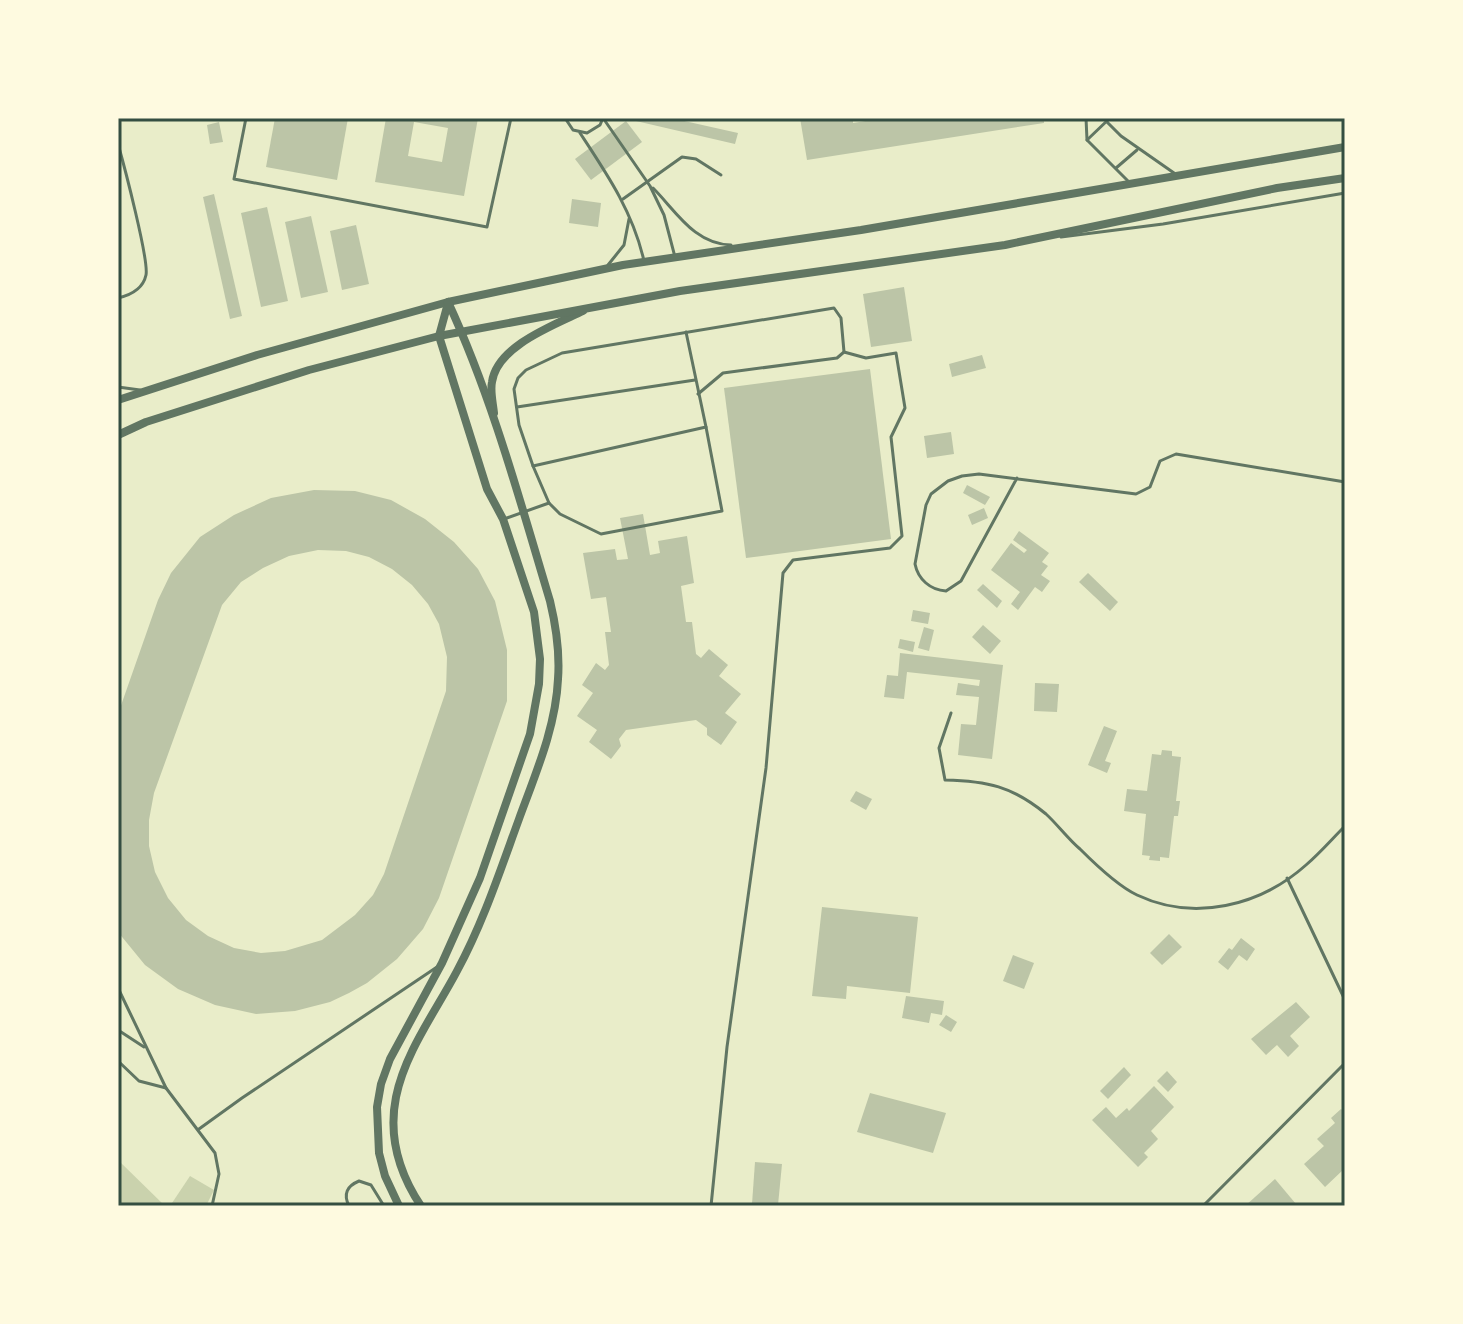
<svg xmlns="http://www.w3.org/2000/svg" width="1463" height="1324" viewBox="0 0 1463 1324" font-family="'Roboto Condensed',sans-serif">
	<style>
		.green { fill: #cad2ad }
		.building { fill: #bcc5a7; fill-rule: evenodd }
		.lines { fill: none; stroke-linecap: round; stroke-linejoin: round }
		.service { stroke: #617663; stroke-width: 3 }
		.tertiary { stroke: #617663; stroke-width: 8 }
		.neatline { fill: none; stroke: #344e41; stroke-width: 3 }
	</style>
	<rect width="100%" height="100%" fill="#e9edc9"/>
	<g class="green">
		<polygon points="118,1160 165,1206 118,1206"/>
		<polygon points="190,1176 214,1190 206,1206 170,1206"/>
	</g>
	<g class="building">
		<polygon points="275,118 348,118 337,180 266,167"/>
		<path d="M386,118h92l-14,78 -89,-14zM414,122l34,6 -6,34 -34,-6z"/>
		<polygon points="623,118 671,118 738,133 735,144"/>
		<polygon points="800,118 853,118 853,123 884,118 1044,118 1044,123 807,160"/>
		<polygon points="626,121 642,142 591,180 575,159"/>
		<polygon points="219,122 223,142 210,144 207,125"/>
		<polygon points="214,194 242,316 230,319 203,197"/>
		<polygon points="572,199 601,203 598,227 569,223"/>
		<polygon points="267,207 288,301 261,307 241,213"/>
		<polygon points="311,216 328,292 301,298 285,222"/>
		<polygon points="356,225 369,284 342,290 330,231"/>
		<polygon points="904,287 912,341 871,347 863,294"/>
		<polygon points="982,355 986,368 952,377 949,364"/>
		<polygon points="870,369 891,539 746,558 724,388"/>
		<polygon points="951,432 954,454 927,458 924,436"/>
		<polygon points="967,485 990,497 985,505 963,493"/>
		<path d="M314,490l41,1 36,9 34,19 29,23 24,27 17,32 12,49v51l-68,197 -16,31 -26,30 -30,24 -18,10 -19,9 -35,9 -39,3 -41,-9 -37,-16 -33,-24 -27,-33v-218l40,-114 13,-27 29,-36 34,-22 37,-17zM318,550l28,1 23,6 23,12 20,16 16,19 11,20 8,33 -1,34 -62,183 -11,21 -18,20 -33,25 -37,11 -24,2 -27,-5 -26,-12 -22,-16 -18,-22 -13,-26 -6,-26v-26l5,-27 68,-188 19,-23 22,-14 26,-12z"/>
		<polygon points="984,508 988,518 972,525 968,515"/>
		<polygon points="643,514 650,555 660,553 658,541 687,536 694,583 681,586 686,622 692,622 696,654 701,658 709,649 728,665 719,676 741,694 725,713 737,722 721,745 707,735 707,728 696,720 626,730 619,739 621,746 611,759 589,742 597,730 577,716 593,693 582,685 596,663 605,670 609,665 605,632 611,632 606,597 591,599 583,553 615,549 617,560 628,559 620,518"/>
		<polygon points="1019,531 1049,553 1042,562 1048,566 1041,575 1050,581 1042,592 1035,587 1018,610 1011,604 1020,592 991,570 1011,543 1024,553 1027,550 1013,540"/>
		<polygon points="1088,573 1118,602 1110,611 1079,582"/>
		<polygon points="983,584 1002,601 997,608 977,590"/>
		<polygon points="913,610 930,613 928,624 911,621"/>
		<polygon points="983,625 1001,641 990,654 972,637"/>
		<polygon points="924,627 934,630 929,651 918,648"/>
		<polygon points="900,639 915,642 913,652 898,648"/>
		<polygon points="900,653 1003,665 992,759 958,755 961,724 976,725 979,697 956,695 958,683 979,686 980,680 907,672 904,699 884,697 887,675 898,676"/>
		<polygon points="1035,683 1059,684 1057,712 1034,711"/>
		<polygon points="1104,726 1117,731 1105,761 1111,763 1107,773 1088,765"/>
		<polygon points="1162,750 1172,751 1172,756 1181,757 1176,801 1180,801 1178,816 1174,816 1169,858 1160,857 1160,861 1149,860 1150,856 1142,855 1146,814 1124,811 1127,789 1147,791 1152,754 1161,755"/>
		<polygon points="856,791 872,799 866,810 850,801"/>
		<polygon points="822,907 918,917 910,993 847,986 846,999 812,996"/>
		<polygon points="1169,934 1182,947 1162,965 1150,953"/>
		<polygon points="1241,938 1255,949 1247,961 1239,955 1228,970 1218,962 1229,948 1232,950"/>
		<polygon points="1013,955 1034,963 1024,989 1003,981"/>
		<polygon points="906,996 944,1001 942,1015 931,1013 929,1023 902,1018"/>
		<polygon points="1296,1002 1310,1017 1290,1036 1299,1046 1288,1057 1277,1045 1266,1055 1251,1039"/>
		<polygon points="946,1015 957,1022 951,1032 939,1025"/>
		<polygon points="1124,1067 1131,1075 1108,1099 1100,1091"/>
		<polygon points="1167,1071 1177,1082 1168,1092 1157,1081"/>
		<polygon points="1154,1086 1174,1107 1151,1131 1158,1139 1144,1153 1148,1157 1138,1167 1092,1120 1106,1107 1116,1118 1127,1108 1129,1111"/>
		<polygon points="870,1093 946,1113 933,1153 857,1132"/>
		<polygon points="1341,1109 1345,1113 1344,1169 1325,1187 1304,1164 1324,1146 1317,1139 1335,1123 1331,1118"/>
		<polygon points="755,1162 782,1164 778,1205 752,1204"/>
		<polygon points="1275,1179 1296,1204 1294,1206 1245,1206"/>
	</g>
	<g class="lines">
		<g class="service">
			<polyline points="246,118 234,179 487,227 511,118"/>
			<polyline points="565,118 573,130 587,133 600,125 603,118"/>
			<polyline points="603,118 650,186 664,215 675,257"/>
			<polyline points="1086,118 1087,140 1128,181"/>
			<polyline points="1107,122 1121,136 1174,173"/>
			<path d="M580,133c27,41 53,79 64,128"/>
			<polyline points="1087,140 1110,118"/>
			<path d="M118,144c6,21 31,116 28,131 -3,14 -15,20 -28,23"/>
			<polyline points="1116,168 1137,150"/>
			<path d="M653,188c23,23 41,56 78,57"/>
			<polyline points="623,199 682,157 696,159 721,175"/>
			<polyline points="1061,237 1163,224 1345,193"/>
			<polyline points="608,265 624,245 629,219"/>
			<polyline points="118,387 140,390"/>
			<polyline points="698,394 723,373 837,358 844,352 841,318 834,308 562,353 526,370 518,378 514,389 519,425 533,466 549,503 560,514 601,534 722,511 706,427"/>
			<polyline points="517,407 695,380"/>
			<polyline points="533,466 706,427 686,332"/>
			<path d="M1017,478l-56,103 -15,10c-16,-1 -28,-12 -31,-27l11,-59 5,-11 17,-13 14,-5 17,-2 157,20 14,-7 10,-26 16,-7 169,28"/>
			<polyline points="504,519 549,503"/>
			<path d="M951,713l-12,35 6,32c42,1 67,6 101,34 12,11 22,25 34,35 14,14 40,38 57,46 57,27 123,11 169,-30 14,-12 26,-26 39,-39"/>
			<polyline points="1287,878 1345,1000"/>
			<polyline points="118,988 166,1088 215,1153 219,1174 212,1206"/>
			<polyline points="118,1030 144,1047"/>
			<polyline points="118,1061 139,1081 166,1088"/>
			<polyline points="199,1129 242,1098 437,967"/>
			<path d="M349,1206c-6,-12 -2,-20 10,-25l12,4 13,21"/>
			<polyline points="711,1206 727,1047 766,768 783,573 793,560 890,548 902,536 891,437 905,408 896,353 866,358 844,352"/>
			<polyline points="1203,1206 1345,1063"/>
		</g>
		<g class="tertiary">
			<polyline points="118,400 257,355 448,302 623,265 861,230 1345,147"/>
			<path d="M494,413c-1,-10 -4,-22 -2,-31 5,-36 62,-57 91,-71"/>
			<polyline points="118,435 146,422 309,370 439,336 680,291 1005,245 1277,188 1345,178"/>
			<polyline points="399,1206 385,1176 379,1153 377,1107 381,1084 390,1059 442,963 480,878 530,734 539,684 540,659 534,612 503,519 487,489 439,336 448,303"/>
			<path d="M421,1206c-22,-33 -33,-69 -25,-109 9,-45 40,-86 61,-126 26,-48 43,-100 62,-152 16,-44 37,-92 39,-140 2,-27 -2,-53 -8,-78 -30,-100 -58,-204 -102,-299"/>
		</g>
	</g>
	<rect width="1463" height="1324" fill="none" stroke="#fefae0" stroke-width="240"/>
	<rect x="120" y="120" width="1223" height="1084" class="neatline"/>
</svg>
